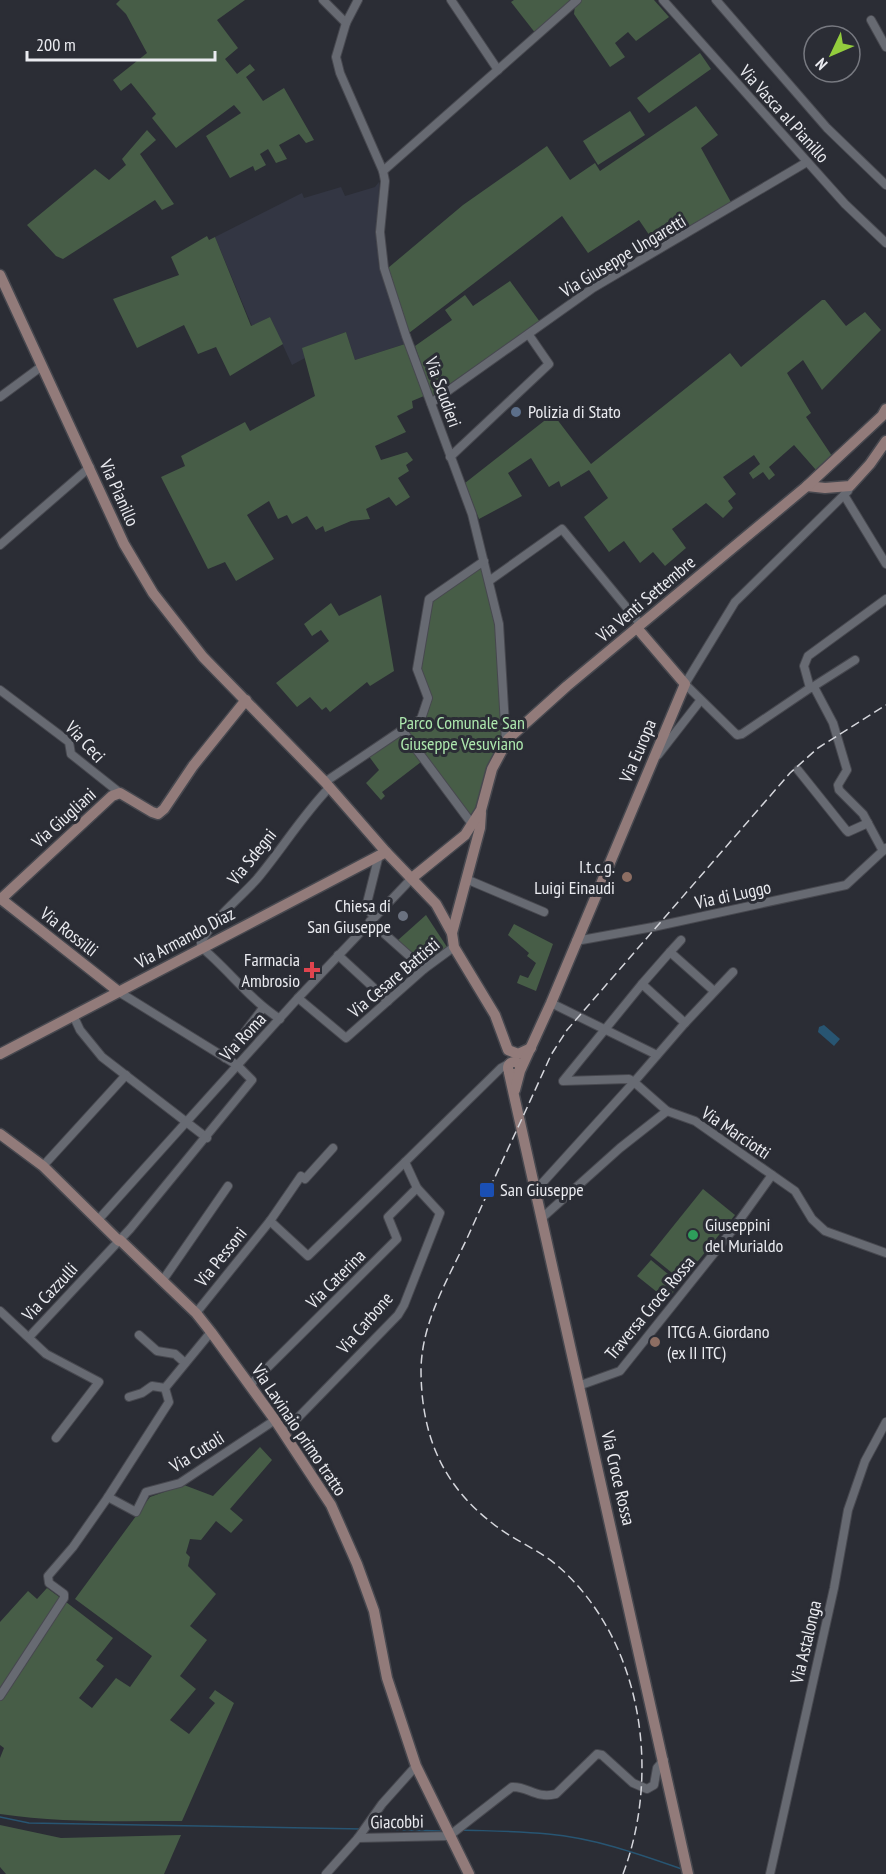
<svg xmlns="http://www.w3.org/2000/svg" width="886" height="1874" viewBox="0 0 886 1874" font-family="'PT Sans Narrow',sans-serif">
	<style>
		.built { fill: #333643 }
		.green { fill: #475d47 }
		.water { fill: #285572 }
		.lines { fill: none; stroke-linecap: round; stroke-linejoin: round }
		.stream { stroke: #285572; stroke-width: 1.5 }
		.street-casing { stroke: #47484f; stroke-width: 10 }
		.secondary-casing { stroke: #47484f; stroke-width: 13 }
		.street { stroke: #676a72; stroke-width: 8 }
		.secondary { stroke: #927b7a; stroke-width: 10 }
		.rail { stroke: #d5d6dc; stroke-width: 1.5; stroke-dasharray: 9 4.5; stroke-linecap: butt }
		.service-dot { fill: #5c6f8a; stroke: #2b2d35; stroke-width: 2 }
		.education-dot { fill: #8d6e63; stroke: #2b2d35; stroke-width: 2 }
		.worship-dot { fill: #6b7280; stroke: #2b2d35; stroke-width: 2 }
		.health-dot { fill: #e0444e; stroke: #2b2d35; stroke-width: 2 }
		.transit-dot { fill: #1a4fb4; stroke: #2b2d35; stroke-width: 2 }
		.leisure-dot { fill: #2e9e5b; stroke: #2b2d35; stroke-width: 2 }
		.labels { text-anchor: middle; stroke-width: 6; stroke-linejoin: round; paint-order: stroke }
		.street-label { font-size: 18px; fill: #eaebf0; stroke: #2b2d35 }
		.poi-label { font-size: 18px; fill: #eaebf0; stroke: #2b2d35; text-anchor: start }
		.park-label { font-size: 18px; fill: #ade8ae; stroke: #2b2d35 }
	</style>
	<rect width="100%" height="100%" fill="#2b2d35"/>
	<polygon class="built" points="379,182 378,263 405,344 355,360 346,332 303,348 305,358 292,365 270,317 252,326 215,237 302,193 304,198 341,187 345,196 375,187"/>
	<g class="green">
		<polygon points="120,0 245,0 217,20 238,48 225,59 237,74 250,64 255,70 246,77 263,101 284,88 314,140 306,143 299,134 279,145 287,159 276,163 268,149 260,154 266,165 255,171 253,166 230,178 206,136 241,113 234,105 176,148 152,118 156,114 131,83 121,91 113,80 147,53 126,14 116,4"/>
		<polygon points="514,0 574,0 536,34 511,2"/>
		<polygon points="581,0 654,0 669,17 636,41 628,32 615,43 625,57 610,67 574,14 575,5"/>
		<polygon points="700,53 711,69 649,113 637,98"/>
		<polygon points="696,106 718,135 701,148 732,204 658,248 639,220 588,253 562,216 409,333 388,268 463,205 547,146 570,180 595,163 600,171"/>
		<polygon points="630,111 645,135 598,165 583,141"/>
		<polygon points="147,130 156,140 140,154 174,204 162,210 155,200 63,259 56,256 27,225 95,169 109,180 126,165 122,159"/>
		<polygon points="207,236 209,240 215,237 251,326 270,317 283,344 230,376 216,347 198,354 184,325 137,348 113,299 179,275 171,257"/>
		<polygon points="510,281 540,322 432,396 415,346 452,320 445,310 465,295 473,306"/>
		<polygon points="822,300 825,300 846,326 865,312 881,330 822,390 803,360 787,373 811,413 806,417 832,456 816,470 794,445 769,467 775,475 769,480 763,472 753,479 749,473 760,464 754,455 723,477 736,494 728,501 733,508 723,518 706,503 672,529 686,548 665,566 653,552 640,563 624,541 609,552 584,517 608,498 589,470 561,487 559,481 549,487 531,458 508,473 522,496 479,519 465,483 553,414 591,464 730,353 741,367"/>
		<polygon points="346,332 355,360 405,344 424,396 412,401 413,408 397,416 406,432 375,446 381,460 407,452 413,460 406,465 409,471 398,478 410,497 396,506 389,497 366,509 370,519 351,521 325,532 323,526 316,530 307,516 292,524 287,515 278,519 269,501 247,515 274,559 236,581 225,562 208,569 161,477 185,466 181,456 245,422 250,431 315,396 302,348"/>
		<polygon points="482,565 497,625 503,743 472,820 406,731 423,721 431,698 420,668 431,600"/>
		<polygon points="381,595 394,671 370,686 367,682 330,712 326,707 322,710 310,697 297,707 276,683 329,641 321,630 312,636 304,624 331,603 339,616"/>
		<polygon points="400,734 421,762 382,792 385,796 381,800 366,783 379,770 368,755"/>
		<polygon points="426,915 447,947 425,965 397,941"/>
		<polygon points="514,924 553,944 536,991 517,983 520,975 528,978 536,963 527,956 529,953 508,935"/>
		<polygon points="703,1189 735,1215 682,1281 650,1255"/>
		<polygon points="651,1260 680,1284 667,1300 637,1276"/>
		<path d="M260,1447l12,13 -42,49 13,11 -12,13 -15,-12 -15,19 -11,-1 -4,14 4,4 -2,9 28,28 -26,32 17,14 -27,36 16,13 -26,31 19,14 26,-31 -6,-5 6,-8 19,13 -52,118c-60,0 -122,2 -182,-7v-56l4,-10 -4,-3v-44l66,-99 47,36 -17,22 8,6 -25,32 13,10 24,-30 14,9 22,-31 -77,-57 75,-102 34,-12 29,11z"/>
		<polygon points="47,1588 62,1599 0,1689 0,1622 28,1591 37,1599"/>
		<polygon points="0,1825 61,1838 181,1835 164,1874 6,1874 0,1867"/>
	</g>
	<polygon class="water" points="824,1025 840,1039 834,1046 818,1032 819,1027"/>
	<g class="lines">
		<g class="stream">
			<polyline points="0,1817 29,1823 362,1829"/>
			<polyline points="369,1829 441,1831"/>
			<path d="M461,1830c29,1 58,1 87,4 46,4 91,20 134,35"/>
		</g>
		<defs>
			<g id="street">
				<polyline points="323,0 346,23"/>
				<polyline points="358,0 346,23 336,57 340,73 383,171 385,181 380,232 384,268 406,336 472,514 499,624 506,742"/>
				<polyline points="451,0 498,70"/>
				<polyline points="663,0 845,204 886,243"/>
				<polyline points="716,0 827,128 886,185"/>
				<polyline points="871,20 886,47"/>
				<polyline points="383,171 577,0"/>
				<polyline points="0,397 42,366"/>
				<polyline points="431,403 593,288 807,162"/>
				<polyline points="450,457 549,364 529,335"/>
				<polyline points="850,486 848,491 735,602 685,684 737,735 742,734 810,688 804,666 808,656 886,599"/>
				<polyline points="844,495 886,564"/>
				<polyline points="0,545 90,467"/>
				<polyline points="489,581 562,529 641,625"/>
				<polyline points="814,687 833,723 847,770 838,785 839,790 863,814 883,851"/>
				<polyline points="811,688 855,660"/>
				<polyline points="0,690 69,742 71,754 120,793"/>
				<polyline points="658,755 700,701"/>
				<polyline points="798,770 846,830 848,832 868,823"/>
				<polyline points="325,782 402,730"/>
				<polyline points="472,824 402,730 421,719 428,698 417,669 429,599 484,561"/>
				<polyline points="466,879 544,912"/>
				<polyline points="374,917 366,907 379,855"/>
				<polyline points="370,921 424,969"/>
				<polyline points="576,941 653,927 846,885 886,848"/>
				<polyline points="670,952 681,940"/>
				<polyline points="338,955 388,1001"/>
				<polygon points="642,984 685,1023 634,1082 629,1079 563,1081"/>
				<polyline points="642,984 670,952 714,991"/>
				<polyline points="298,998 346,1038 424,969 454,947"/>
				<polyline points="551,1003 657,1055"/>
				<polyline points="73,1015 80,1030 102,1057 207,1138"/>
				<path d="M280,1019c-31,-20 -51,-49 -79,-72v-5c14,-25 37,-42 56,-63 25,-30 45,-63 72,-91"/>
				<polyline points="685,1023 733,972"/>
				<polyline points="225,1058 263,1008"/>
				<polyline points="43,1166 126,1075"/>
				<polyline points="536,1190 634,1082 667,1111"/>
				<polyline points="543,1217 620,1148 667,1111 695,1121 795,1191 812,1219 825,1231 886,1253"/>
				<polyline points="98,1220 298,998 412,878"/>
				<polyline points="270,1221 308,1256 405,1162"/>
				<polyline points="163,1280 228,1186"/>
				<polyline points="0,1311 46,1354 99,1382 56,1438"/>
				<polyline points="196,1313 270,1221 301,1176 305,1179 333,1148"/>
				<polyline points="139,1335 157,1351 175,1354 185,1363"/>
				<polyline points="30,1336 130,1229 252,1080 237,1065 119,992"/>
				<polyline points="250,1385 397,1239 388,1217 417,1188"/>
				<polyline points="581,1385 620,1371 731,1232 772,1175"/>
				<polyline points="165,1388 169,1402 108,1497 136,1512 146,1492 180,1483 275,1420"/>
				<polyline points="129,1397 142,1393 152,1386 165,1388 211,1332"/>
				<polyline points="284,1432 398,1315 404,1305 440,1213 417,1188 405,1162 501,1068 510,1063"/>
				<polyline points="0,1696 64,1598 64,1594 49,1583 48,1576 73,1547 108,1497"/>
				<polyline points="358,1838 382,1804 416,1766"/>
				<path d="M326,1874l32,-36 91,-2 63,-49c16,-1 23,12 44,7l41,-40 5,1 31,28 14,6 7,-4 3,-17 7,-8"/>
				<polyline points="770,1874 834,1588 848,1510 865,1461 886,1422"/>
			</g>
			<g id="secondary">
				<polyline points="0,275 124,544 153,593 203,657 325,782 386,852 436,904 452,933"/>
				<polyline points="807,486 825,488 850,486 870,464 886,441"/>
				<polyline points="481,813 480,828 452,933 454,947 495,1015 508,1050 518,1054 531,1048"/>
				<polyline points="412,878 465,835 481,810 492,769 508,739 567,686 807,486 882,416 886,409"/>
				<polyline points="119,992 1,899 112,796 120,793 152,812 158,814 164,809 193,766 246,700"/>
				<polyline points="0,1054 386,852"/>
				<circle cx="514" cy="1068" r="6"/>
				<polyline points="509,1073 688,1874"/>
				<polyline points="515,1090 520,1071 551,1003 685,684 637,628"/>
				<polyline points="0,1134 43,1166 119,1241"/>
				<polyline points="120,1240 196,1313 211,1332 275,1420 331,1505 357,1564 374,1611 387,1678 416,1766 469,1874"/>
			</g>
		</defs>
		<use href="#street" class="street-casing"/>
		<use href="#secondary" class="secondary-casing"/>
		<use href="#street" class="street"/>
		<use href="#secondary" class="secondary"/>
		<path class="rail" d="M623,1874c38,-101 20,-232 -64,-307 -17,-15 -39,-24 -59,-38 -56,-40 -79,-91 -79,-160 1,-49 28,-91 48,-135 27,-60 55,-119 82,-179l16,-25 223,-257 28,-25 68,-43"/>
	</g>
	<circle class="service-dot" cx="516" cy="412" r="6"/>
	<g class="education-dot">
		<circle cx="627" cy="877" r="6"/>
		<circle cx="655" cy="1342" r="6"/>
	</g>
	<circle class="worship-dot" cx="403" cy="916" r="6"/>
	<path class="health-dot" d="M309 961h6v6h6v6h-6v6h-6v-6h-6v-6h6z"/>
	<rect class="transit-dot" x="479" y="1182" width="16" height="16" rx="3"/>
	<circle class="leisure-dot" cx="693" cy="1235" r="6"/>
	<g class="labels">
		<g class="street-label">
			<text transform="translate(784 114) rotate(48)" y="6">Via Vasca al Pianillo</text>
			<text transform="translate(623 256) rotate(-31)" y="6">Via Giuseppe Ungaretti</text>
			<text transform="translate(443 392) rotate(70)" y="6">Via Scudieri</text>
			<text transform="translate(119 493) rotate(66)" y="6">Via Pianillo</text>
			<text transform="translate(646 599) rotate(-40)" y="6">Via Venti Settembre</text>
			<text transform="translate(85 742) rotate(47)" y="6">Via Ceci</text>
			<text transform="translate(638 751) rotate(-67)" y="6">Via Europa</text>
			<text transform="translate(64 818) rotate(-42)" y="6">Via Giugliani</text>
			<text transform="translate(252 857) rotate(-51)" y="6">Via Sdegni</text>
			<text transform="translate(733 895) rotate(-12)" y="6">Via di Luggo</text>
			<text transform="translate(69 932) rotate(38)" y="6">Via Rossilli</text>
			<text transform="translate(185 938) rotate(-28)" y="6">Via Armando Diaz</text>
			<text transform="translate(394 978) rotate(-40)" y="6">Via Cesare Battisti</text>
			<text transform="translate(243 1037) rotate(-47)" y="6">Via Roma</text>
			<text transform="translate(736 1133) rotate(34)" y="6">Via Marciotti</text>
			<text transform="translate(221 1257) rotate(-51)" y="6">Via Pessoni</text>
			<text transform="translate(336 1279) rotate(-45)" y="6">Via Caterina</text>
			<text transform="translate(50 1292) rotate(-47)" y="6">Via Cazzulli</text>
			<text transform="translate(650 1308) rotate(-50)" y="6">Traversa Croce Rossa</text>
			<text transform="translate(365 1323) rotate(-49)" y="6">Via Carbone</text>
			<text transform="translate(299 1430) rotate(56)" y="6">Via Lavinaio primo tratto</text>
			<text transform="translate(197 1452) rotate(-32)" y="6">Via Cutoli</text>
			<text transform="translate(618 1478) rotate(77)" y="6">Via Croce Rossa</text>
			<text transform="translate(806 1642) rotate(-77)" y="6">Via Astalonga</text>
			<text transform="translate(397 1822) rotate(-1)" y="6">Giacobbi</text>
		</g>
		<g class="poi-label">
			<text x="528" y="418">Polizia di Stato</text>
			<text x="615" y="873" text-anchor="end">I.t.c.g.<tspan x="615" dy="21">Luigi Einaudi</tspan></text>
			<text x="391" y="912" text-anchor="end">Chiesa di<tspan x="391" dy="21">San Giuseppe</tspan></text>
			<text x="300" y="966" text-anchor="end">Farmacia<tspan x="300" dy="21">Ambrosio</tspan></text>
			<text x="500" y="1196">San Giuseppe</text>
			<text x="705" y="1231">Giuseppini<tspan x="705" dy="21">del Murialdo</tspan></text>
			<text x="667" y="1338">ITCG A. Giordano<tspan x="667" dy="21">(ex II ITC)</tspan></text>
		</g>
		<g class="park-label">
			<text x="462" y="729">Parco Comunale San<tspan x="462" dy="21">Giuseppe Vesuviano</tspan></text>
		</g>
	</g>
	<g transform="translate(832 54) rotate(226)"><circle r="28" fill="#2b2d35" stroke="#777980" stroke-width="1.5"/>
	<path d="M0-4.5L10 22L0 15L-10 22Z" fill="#93cd3d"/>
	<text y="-9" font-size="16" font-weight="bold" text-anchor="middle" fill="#eaebf0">N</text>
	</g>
	<path d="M27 51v9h188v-9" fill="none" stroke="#eaebf0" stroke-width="3"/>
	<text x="36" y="51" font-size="18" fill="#eaebf0" stroke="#2b2d35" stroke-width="4.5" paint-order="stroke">200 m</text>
</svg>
